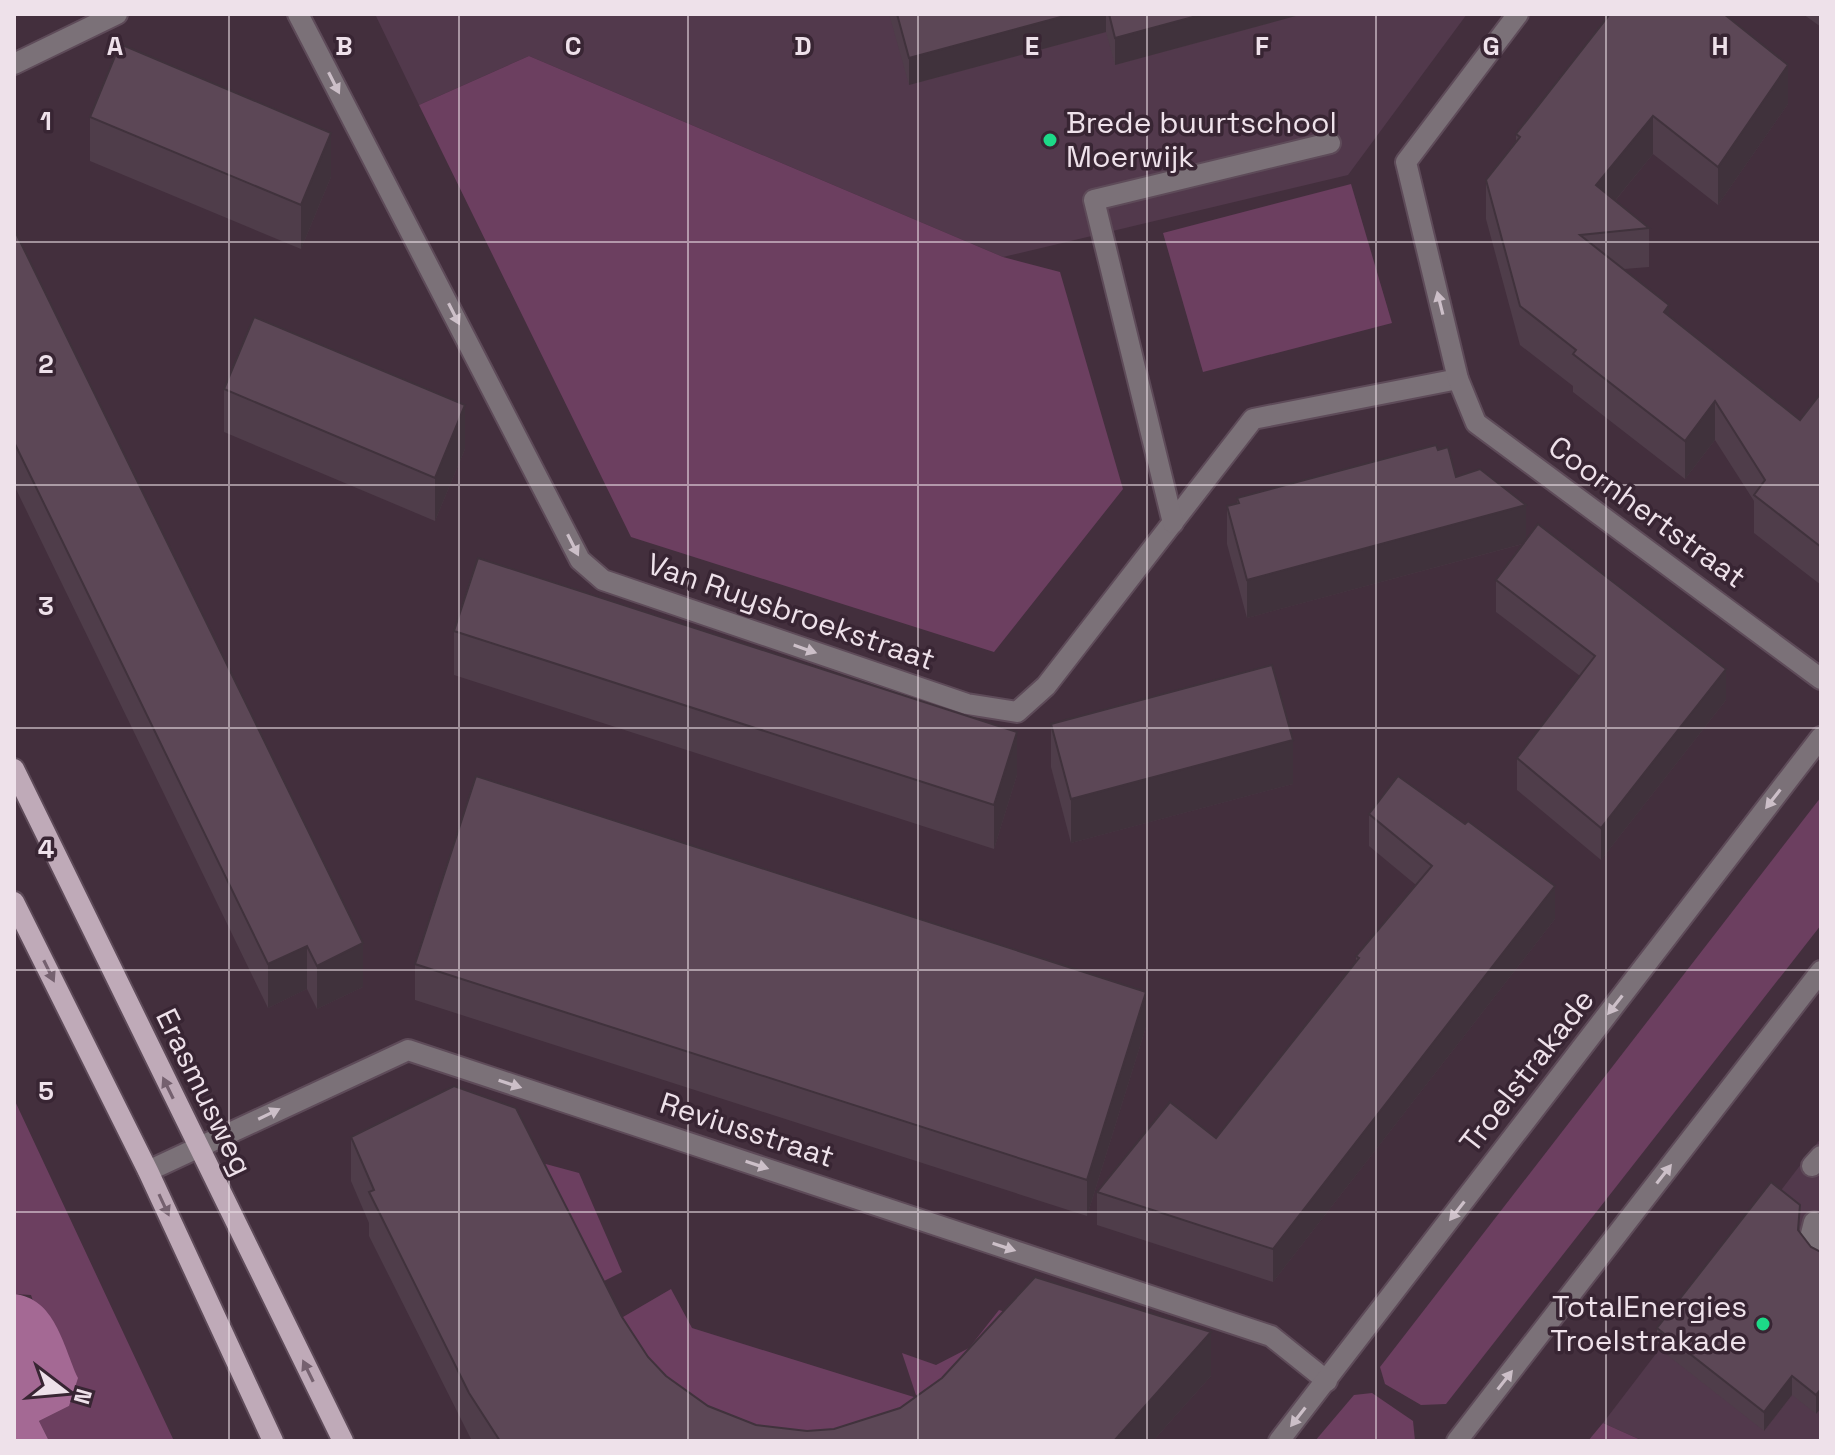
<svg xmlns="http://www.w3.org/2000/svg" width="1835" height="1455" viewBox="0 0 1835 1455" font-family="'Space Grotesk',sans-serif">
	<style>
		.built { fill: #52394c }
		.green { fill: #6c3f60 }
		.water { fill: #a46994 }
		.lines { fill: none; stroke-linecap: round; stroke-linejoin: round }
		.minor-casing { stroke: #5e4b59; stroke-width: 24 }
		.major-casing { stroke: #5e4b59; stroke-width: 24 }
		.minor { stroke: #7b7178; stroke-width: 20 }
		.major { stroke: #bfaab8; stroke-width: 20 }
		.wall { fill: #4f3d4a }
		.shaded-wall { fill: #40323c }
		.building { fill: #5c4756; stroke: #40323c; stroke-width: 2 }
		.oneway { fill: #ccbfc8 }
		.oneway2 { fill: #75616f }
		.grid { fill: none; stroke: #eee1ea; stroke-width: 2; stroke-opacity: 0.55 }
		.poi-dot { fill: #1dd988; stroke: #382533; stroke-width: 3 }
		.labels { text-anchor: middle; stroke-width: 7; stroke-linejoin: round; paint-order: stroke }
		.poi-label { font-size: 30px; fill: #eee1ea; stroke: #382533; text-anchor: start }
		.street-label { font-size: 30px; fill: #eee1ea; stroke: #382533 }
		.grid-label { font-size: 26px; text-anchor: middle; font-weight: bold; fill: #eee1ea; stroke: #382533; stroke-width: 7; stroke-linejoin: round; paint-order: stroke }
	</style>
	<rect width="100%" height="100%" fill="#432f3d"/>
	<g class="built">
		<polygon points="375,14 1467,14 1348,175 1003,257 529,56 419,105"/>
		<polygon points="1821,1138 1821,1441 1643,1441 1603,1423"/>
	</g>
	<g class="green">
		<polygon points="529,56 1003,257 1060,272 1123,489 994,652 631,537 419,105"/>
		<polygon points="1351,184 1392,323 1203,372 1163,233"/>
		<polygon points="1821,797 1821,925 1446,1404 1421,1405 1385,1384 1380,1367"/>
		<polygon points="14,1099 174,1441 49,1441 39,1421 69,1406 31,1295 14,1294"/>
		<polygon points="531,1160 579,1173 622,1272 596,1285"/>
		<polygon points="671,1289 692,1328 917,1398 902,1353 936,1365 969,1348 999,1310 1030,1320 900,1441 719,1441 611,1324"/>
		<polygon points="1372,1393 1413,1421 1415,1441 1315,1441 1354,1395"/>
		<polygon points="1603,1423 1643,1441 1588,1441"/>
	</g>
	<path class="water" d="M14,1294c41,4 49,51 64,84l-9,28 -30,15 10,20h-35z"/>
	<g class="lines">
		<defs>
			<g id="minor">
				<polyline points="298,14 580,560 603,580 967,704 1017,712 1046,686 1253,419 1458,379"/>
				<polyline points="1518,14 1406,162 1458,379 1476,423 1821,679"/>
				<polyline points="14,64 117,14"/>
				<polyline points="1173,523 1094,200 1330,143"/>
				<polyline points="1812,1166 1821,1156"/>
				<polyline points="148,1171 408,1050 1271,1336 1327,1381"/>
				<polyline points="1814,1222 1809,1242 1821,1258"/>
				<polyline points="1279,1441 1821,737"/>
				<polyline points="1457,1441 1821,971"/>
			</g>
			<g id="major">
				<polyline points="14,769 343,1441"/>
				<polyline points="14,902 148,1171 273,1441"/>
			</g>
		</defs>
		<use href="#minor" class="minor-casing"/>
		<use href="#major" class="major-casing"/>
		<use href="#minor" class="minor"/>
		<use href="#major" class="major"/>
	</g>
	<g class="wall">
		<polygon points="889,14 1303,14 1115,65 1106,32 909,85"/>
		<polygon points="1610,14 1788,104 1718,205 1653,154 1615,201 1649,228 1649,267 1624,269 1669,316 1800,420 1821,393 1821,585 1754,533 1754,501 1715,440 1685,479 1573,392 1573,386 1520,345 1486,219 1486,180 1516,141 1516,134"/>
		<polygon points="1803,14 1821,14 1821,27"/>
		<polygon points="90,117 331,177 301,249 90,161"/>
		<polygon points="14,229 363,987 317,1009 307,989 268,1008 14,485"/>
		<polygon points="224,389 465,449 435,521 224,432"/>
		<polygon points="1438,450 1456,477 1526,540 1726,700 1601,860 1517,790 1517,758 1580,676 1496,612 1496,580 1523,544 1247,618 1227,544 1227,506 1237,503 1237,498"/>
		<polygon points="454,631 1017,775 994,849 454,675"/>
		<polygon points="1051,724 1293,784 1071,843 1051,767"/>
		<polygon points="1369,814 1555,919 1273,1282 1097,1225 1097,1192 1216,1138 1356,961 1356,956 1416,885 1369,846"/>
		<polygon points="415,964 1146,1027 1087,1216 415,1000"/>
		<polygon points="351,1137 622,1317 648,1357 666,1376 708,1406 756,1425 807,1431 834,1429 1211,1376 1153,1441 472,1441 369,1236 369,1223 351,1181"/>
		<polygon points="1800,1224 1800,1232 1811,1247 1821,1252 1816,1414 1792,1395 1764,1431 1657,1347 1657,1328"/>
	</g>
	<g class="shaded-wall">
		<polygon points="1072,14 1106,14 1106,32 909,85 909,58"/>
		<polygon points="1204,14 1303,14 1115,65 1115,38"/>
		<polygon points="1788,65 1788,104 1718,205 1718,167"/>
		<polygon points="1653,116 1653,154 1596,224 1596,185"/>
		<polygon points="331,133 331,177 301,249 301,205"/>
		<polygon points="1669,305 1669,343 1664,312"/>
		<polygon points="1715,401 1715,440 1685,479 1685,441"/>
		<polygon points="465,405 465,449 435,521 435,478"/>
		<polygon points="1526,505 1526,543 1247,618 1247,580"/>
		<polygon points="1726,669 1726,700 1601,860 1601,828"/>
		<polygon points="1017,732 1017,775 994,849 994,805"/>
		<polygon points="1293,740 1293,784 1071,843 1071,799"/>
		<polygon points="1555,886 1555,919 1273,1282 1273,1249"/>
		<polygon points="363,943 363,987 317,1009 317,966"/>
		<polygon points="307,946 307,989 268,1008 268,964"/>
		<polygon points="1146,992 1146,1027 1087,1216 1087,1180"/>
		<polygon points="1211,1332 1211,1376 1153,1441 1114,1441"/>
		<polygon points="1792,1376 1792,1395 1764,1431 1764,1412"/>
		<polygon points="1821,1389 1821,1408 1816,1414 1816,1395"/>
	</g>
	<g class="building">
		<polygon points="897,14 1072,14 909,58"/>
		<polygon points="1109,14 1204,14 1115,38"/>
		<polygon points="1610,14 1724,14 1788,65 1718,167 1653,116 1596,185 1649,228 1580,235 1669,305 1664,312 1800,420 1821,393 1821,547 1754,495 1765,480 1715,401 1685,441 1573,354 1576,350 1520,306 1486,180 1520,137 1516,134"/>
		<polygon points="120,44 331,133 301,205 90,117"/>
		<polygon points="14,229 363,943 317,966 307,946 268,964 14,442"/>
		<polygon points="254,317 465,405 435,478 224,389"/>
		<polygon points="1436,445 1438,450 1448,447 1456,477 1480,469 1526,505 1247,580 1227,506 1239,503 1237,498"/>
		<polygon points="1538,524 1726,669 1601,828 1517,758 1595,656 1496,580"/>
		<polygon points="478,558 1017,732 994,805 454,631"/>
		<polygon points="1272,665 1293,740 1071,799 1051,724"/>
		<polygon points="476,776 1146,992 1087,1180 415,964"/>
		<polygon points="1398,776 1465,824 1468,821 1555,886 1273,1249 1097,1192 1170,1102 1216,1138 1359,958 1356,956 1432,866 1369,814"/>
		<polygon points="454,1086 516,1108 622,1317 648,1357 666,1376 708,1406 756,1425 807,1431 834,1429 900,1408 942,1378 1035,1277 1211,1332 1114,1441 500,1441 469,1393 369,1192 374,1190 351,1137"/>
		<polygon points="1771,1182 1800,1205 1798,1230 1811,1247 1821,1252 1821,1389 1816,1395 1792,1376 1764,1412 1657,1328"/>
	</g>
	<defs><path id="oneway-solid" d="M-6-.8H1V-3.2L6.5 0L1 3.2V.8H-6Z" transform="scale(2)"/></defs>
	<g class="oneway">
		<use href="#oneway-solid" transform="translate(334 83) rotate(63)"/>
		<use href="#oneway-solid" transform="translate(1440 303) rotate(-104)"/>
		<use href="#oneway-solid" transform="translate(454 314) rotate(63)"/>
		<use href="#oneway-solid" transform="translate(573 545) rotate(63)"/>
		<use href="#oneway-solid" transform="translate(805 649) rotate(19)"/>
		<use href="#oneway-solid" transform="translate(1773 799) rotate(128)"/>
		<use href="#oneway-solid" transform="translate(1615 1005) rotate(128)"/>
		<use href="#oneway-solid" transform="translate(510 1084) rotate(18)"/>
		<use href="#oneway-solid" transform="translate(269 1114) rotate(-26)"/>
		<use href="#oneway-solid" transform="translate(757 1165) rotate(18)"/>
		<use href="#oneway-solid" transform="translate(1664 1174) rotate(-52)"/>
		<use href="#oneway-solid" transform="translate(1457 1211) rotate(128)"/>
		<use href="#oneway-solid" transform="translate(1004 1247) rotate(18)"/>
		<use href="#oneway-solid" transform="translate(1505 1380) rotate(-52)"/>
		<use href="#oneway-solid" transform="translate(1298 1417) rotate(128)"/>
	</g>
	<g class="oneway2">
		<use href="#oneway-solid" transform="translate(49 971) rotate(64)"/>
		<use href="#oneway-solid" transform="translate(168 1088) rotate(-116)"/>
		<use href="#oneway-solid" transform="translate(164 1205) rotate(65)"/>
		<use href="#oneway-solid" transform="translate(308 1371) rotate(-116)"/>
	</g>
	<path class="grid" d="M229,14v1427M459,14v1427M688,14v1427M918,14v1427M1147,14v1427M1376,14v1427M1606,14v1427M14,242h1807M14,485h1807M14,728h1807M14,970h1807M14,1212h1807"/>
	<g class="poi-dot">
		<circle cx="1050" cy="140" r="8"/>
		<circle cx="1763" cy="1324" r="8"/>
	</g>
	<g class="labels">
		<g class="poi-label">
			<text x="1066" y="133">Brede buurtschool<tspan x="1066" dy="34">Moerwijk</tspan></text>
			<text x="1747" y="1317" text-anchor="end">TotalEnergies<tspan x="1747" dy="34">Troelstrakade</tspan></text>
		</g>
		<g class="street-label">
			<text transform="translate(1647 512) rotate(36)" y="10">Coornhertstraat</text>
			<text transform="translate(791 612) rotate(19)" y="10">Van Ruysbroekstraat</text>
			<text transform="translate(1527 1071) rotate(-52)" y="10">Troelstrakade</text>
			<text transform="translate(204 1092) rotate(64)" y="10">Erasmusweg</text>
			<text transform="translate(747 1130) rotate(18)" y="10">Reviusstraat</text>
		</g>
	</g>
	<g class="grid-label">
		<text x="115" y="55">A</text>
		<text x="344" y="55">B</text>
		<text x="573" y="55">C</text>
		<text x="803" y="55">D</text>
		<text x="1032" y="55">E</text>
		<text x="1262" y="55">F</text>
		<text x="1491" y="55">G</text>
		<text x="1720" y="55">H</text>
		<text x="46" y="130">1</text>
		<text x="46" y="373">2</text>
		<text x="46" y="615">3</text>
		<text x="46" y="858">4</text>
		<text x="46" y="1100">5</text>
	</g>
	<rect width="1835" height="1455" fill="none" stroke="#eee1ea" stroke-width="32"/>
	<g transform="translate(64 1391) rotate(106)" stroke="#382533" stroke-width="6" paint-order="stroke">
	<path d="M0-6L14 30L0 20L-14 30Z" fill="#eee1ea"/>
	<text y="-12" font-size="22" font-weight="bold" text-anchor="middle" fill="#eee1ea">N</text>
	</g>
</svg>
